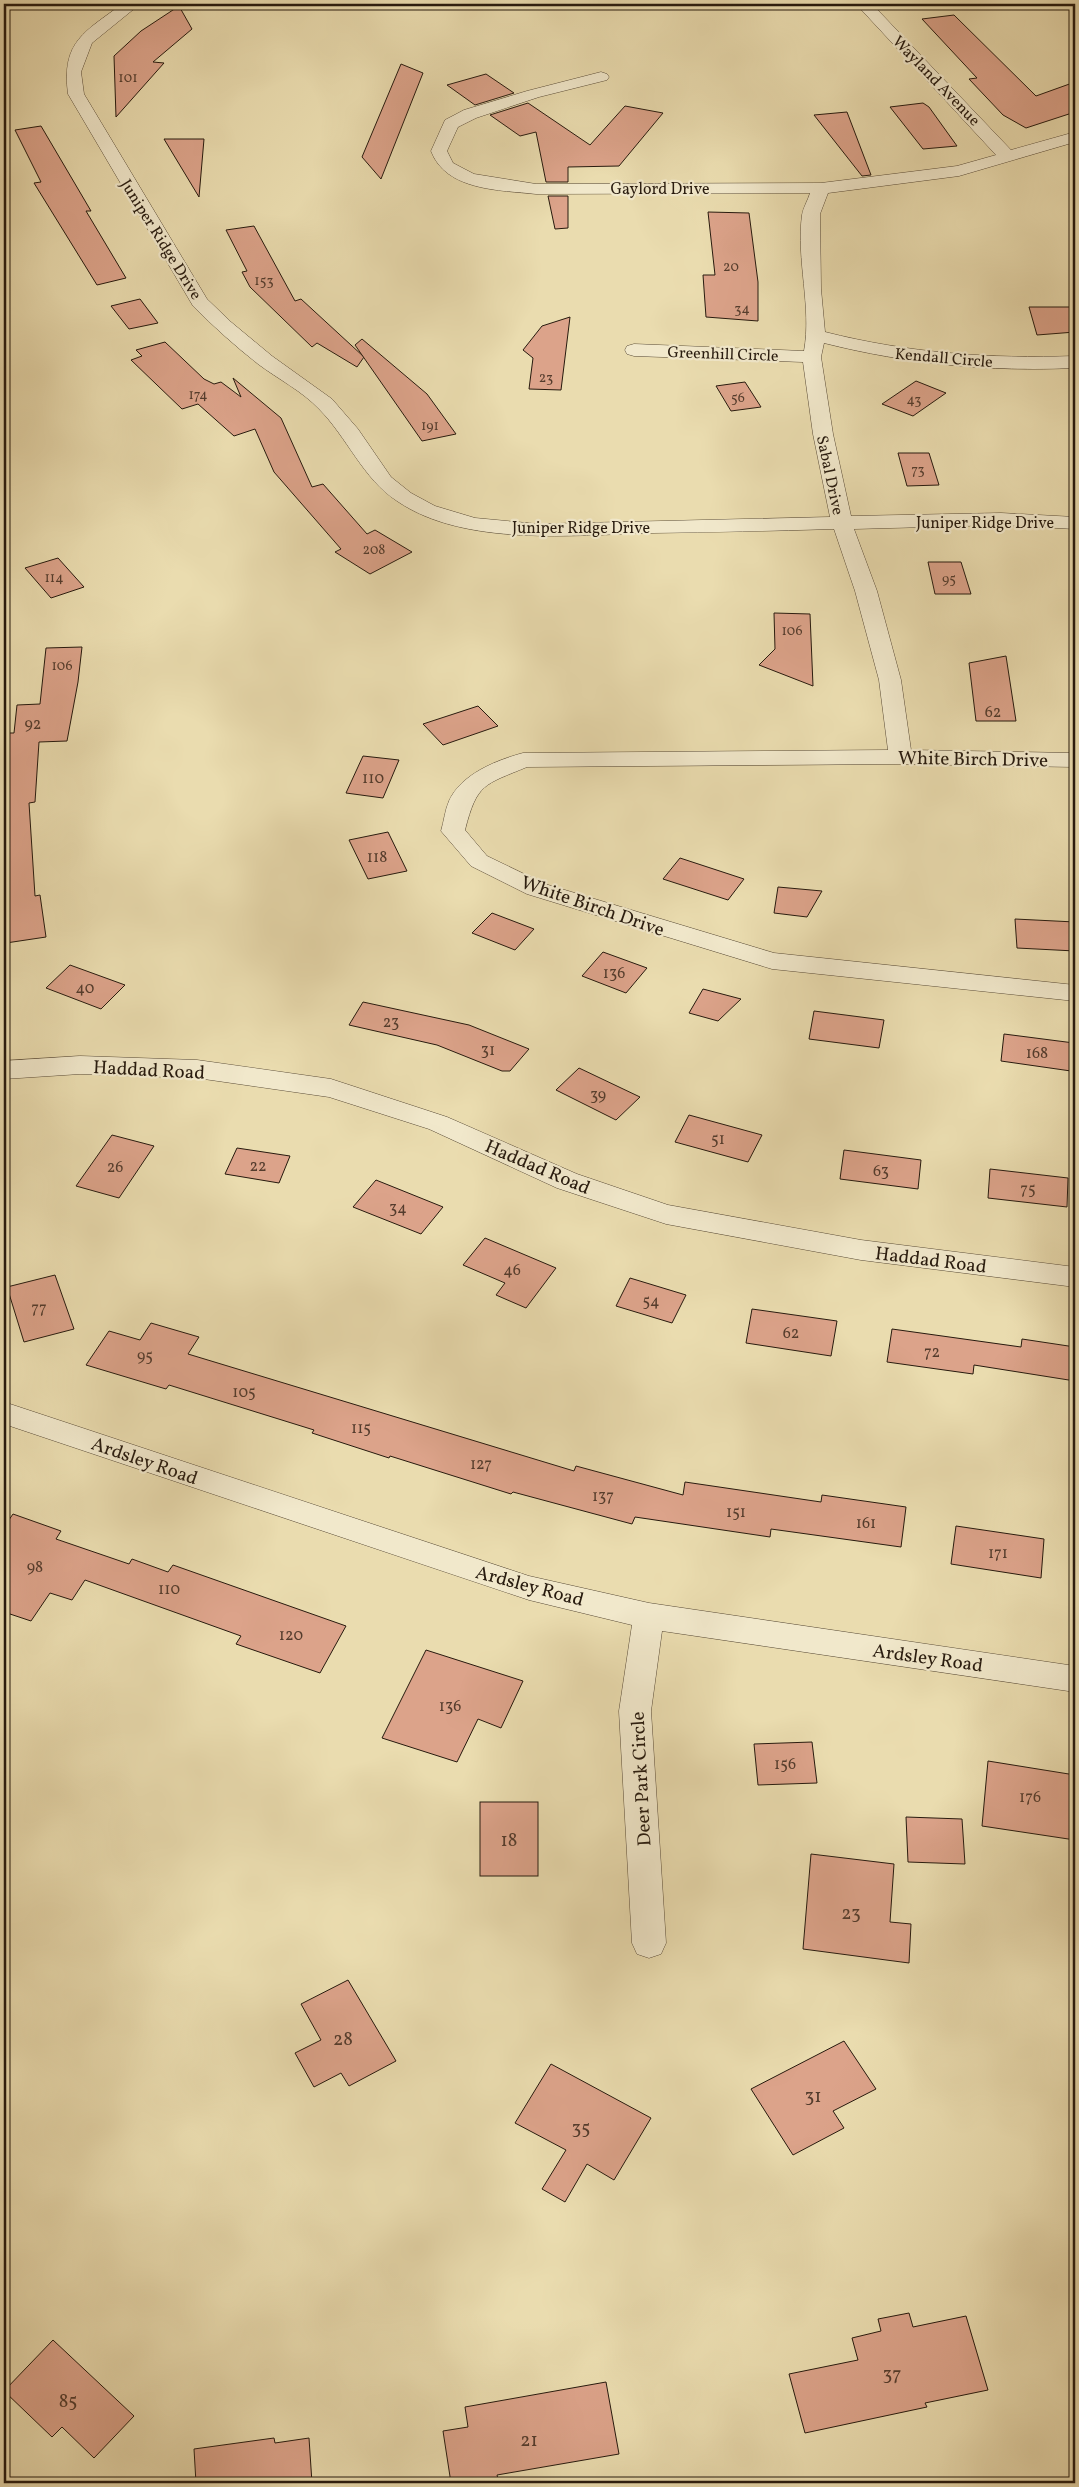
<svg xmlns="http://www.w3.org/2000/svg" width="1079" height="2487" viewBox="0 0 1079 2487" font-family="Vollkorn,serif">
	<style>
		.building { fill: #dca38a; stroke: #271a0e }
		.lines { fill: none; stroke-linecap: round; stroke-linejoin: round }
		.minor-casing { stroke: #584a36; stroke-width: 1 }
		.minor { fill: #f1e8cb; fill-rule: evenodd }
		.labels { text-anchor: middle; stroke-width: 4.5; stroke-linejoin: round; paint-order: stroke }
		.far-number-label { font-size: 14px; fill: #543c2d }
		.far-street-label { font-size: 16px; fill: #271a0e; stroke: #f1e8cb }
		.number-label { font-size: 16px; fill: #543c2d }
		.street-label { font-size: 19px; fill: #271a0e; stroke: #f1e8cb }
		.near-number-label { font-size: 19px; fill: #543c2d }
	</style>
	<rect width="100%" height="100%" fill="#eadcaf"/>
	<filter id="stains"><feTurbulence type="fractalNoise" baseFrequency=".004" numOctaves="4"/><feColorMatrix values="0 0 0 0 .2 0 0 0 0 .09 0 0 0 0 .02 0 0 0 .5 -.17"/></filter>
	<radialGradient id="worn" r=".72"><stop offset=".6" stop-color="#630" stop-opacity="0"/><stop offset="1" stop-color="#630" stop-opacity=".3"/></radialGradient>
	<g class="building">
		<polygon points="179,6 192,29 153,62 164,63 116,117 114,56 141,31"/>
		<polygon points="954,15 1036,96 1075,82 1075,112 1026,128 1003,115 969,79 977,78 922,19"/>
		<polygon points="401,64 423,73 381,179 362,157"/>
		<polygon points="486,74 514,93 475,105 447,85"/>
		<polygon points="528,103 590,145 625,106 663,113 619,166 568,167 568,182 546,182 536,132 520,136 490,115"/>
		<polygon points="923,103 929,107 957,146 923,149 890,107"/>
		<polygon points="847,112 871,175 862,176 814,115"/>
		<polygon points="41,126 91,211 86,211 126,278 97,285 34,183 41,182 15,130"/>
		<polygon points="164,139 204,139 199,197"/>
		<polygon points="548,196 568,196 568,228 555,229"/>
		<polygon points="708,212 749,213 758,282 758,321 706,317 703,275 715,275"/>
		<polygon points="254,226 295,301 301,299 364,357 357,367 317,343 312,347 250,287 242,272 247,271 226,230"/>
		<polygon points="140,299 158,323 129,329 111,306"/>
		<polygon points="1029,307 1075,307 1075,332 1037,335"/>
		<polygon points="570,317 561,390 529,389 533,358 523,350 542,326"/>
		<polygon points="362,339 427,394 456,434 422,441 355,345"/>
		<polygon points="165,342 204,379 214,384 221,382 241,397 233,378 281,418 312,487 323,484 367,534 375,530 412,552 370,574 335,552 341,549 274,472 255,429 234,436 198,404 182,409 131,360 142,356 136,350"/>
		<polygon points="916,381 946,393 913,416 882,404"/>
		<polygon points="745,382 761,407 731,411 716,386"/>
		<polygon points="898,453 929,453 939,485 907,486"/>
		<polygon points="58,558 84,587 51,598 25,568"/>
		<polygon points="928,562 961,562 971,594 935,594"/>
		<polygon points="774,613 810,614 813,686 759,665 775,649"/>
		<polygon points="82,647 78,682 67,741 39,742 35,802 29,803 35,896 40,895 46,937 6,943 4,929 4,733 14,733 17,705 40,704 46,648"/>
		<polygon points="1006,656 1016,721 976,721 969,663"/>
		<polygon points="478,706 498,726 443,745 423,724"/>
		<polygon points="363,756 399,760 383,798 346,793"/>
		<polygon points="388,832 407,871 368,879 349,840"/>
		<polygon points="680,858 744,879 728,900 663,879"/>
		<polygon points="778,887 822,891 807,917 774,913"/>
		<polygon points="492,913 534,929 515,950 472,933"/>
		<polygon points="1015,919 1075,922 1075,951 1017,948"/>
		<polygon points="603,952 647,968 626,993 582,976"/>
		<polygon points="70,965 125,985 101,1009 46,988"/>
		<polygon points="703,989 741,999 718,1021 689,1013"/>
		<polygon points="363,1002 469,1025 529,1049 510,1071 502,1071 437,1045 349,1025"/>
		<polygon points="814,1011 884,1020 879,1048 809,1039"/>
		<polygon points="1004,1034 1074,1043 1071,1071 1001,1061"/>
		<polygon points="579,1068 640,1097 616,1120 556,1090"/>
		<polygon points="689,1115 762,1135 748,1162 675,1142"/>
		<polygon points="112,1135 154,1146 119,1198 76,1186"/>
		<polygon points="237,1148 290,1156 279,1183 225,1174"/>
		<polygon points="844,1150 921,1160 918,1189 840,1179"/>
		<polygon points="990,1169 1068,1178 1067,1207 988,1198"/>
		<polygon points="376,1180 443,1207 421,1234 353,1207"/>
		<polygon points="485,1238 556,1268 526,1308 496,1295 505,1283 463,1265"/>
		<polygon points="55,1275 74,1329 24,1342 7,1287"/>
		<polygon points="630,1278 686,1295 672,1323 616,1306"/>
		<polygon points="752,1309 837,1321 831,1356 746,1343"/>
		<polygon points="151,1323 199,1337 188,1354 574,1471 576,1466 683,1495 685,1482 821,1502 822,1495 906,1507 901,1547 771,1529 770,1537 635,1517 632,1524 513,1492 511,1494 390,1456 389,1458 312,1433 314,1430 169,1385 166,1389 86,1365 109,1331 140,1340"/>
		<polygon points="892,1329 1021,1347 1022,1339 1075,1347 1075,1381 974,1365 973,1374 887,1362"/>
		<polygon points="13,1514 61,1531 56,1539 129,1564 132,1559 168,1572 173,1565 346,1626 320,1673 236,1644 241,1636 85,1580 72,1600 50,1593 31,1621 4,1612 4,1527"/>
		<polygon points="956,1526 1044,1539 1041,1578 951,1564"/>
		<polygon points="426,1650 523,1681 501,1728 478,1719 457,1762 382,1738"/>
		<polygon points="812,1742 817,1783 758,1785 754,1744"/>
		<polygon points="988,1761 1075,1775 1075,1840 982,1826"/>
		<rect x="480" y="1802" width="58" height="74"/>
		<polygon points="906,1817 962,1819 965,1864 908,1862"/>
		<polygon points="811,1854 894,1864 890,1922 911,1924 909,1963 803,1949"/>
		<polygon points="348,1980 396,2061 349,2086 341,2073 314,2087 295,2053 321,2040 301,2004"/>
		<polygon points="844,2041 876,2089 833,2111 844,2128 793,2155 751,2089"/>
		<polygon points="551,2064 651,2118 614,2180 587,2164 565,2202 542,2189 566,2150 515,2123"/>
		<polygon points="909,2313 913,2327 966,2316 988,2390 925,2403 927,2407 805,2433 789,2374 858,2360 852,2338 881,2331 878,2319"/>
		<polygon points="53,2340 134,2416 94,2458 62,2427 52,2437 4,2391"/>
		<polygon points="606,2382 619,2454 497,2475 499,2483 451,2483 443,2431 468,2427 465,2407"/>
		<polygon points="274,2438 275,2443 309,2438 312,2483 196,2483 194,2449"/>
	</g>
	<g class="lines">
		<defs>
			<g id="minor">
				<path d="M122,4h18l-48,39 -11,29 3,22 123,205 24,23 41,34 60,43 26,30 33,48 20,16 24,13 40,12 63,6 292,-7 -17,-83 -10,-72 -169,-6 -7,-2 -2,-4 2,-4 7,-2 170,7c8,-44 -8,-91 -2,-136 1,-7 6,-15 8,-22l-274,1c-36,-4 -90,-3 -105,-43l14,-31 19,-10 63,-19 74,-19 6,2 2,3 -2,3 -68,17 -63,21 -18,9 -11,24 6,12 21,11 62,10 285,-1 136,-17 39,-11 -140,-151h16l139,146 64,-18v10l-116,34 -131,17 -8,21 1,75 4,43c83,21 165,27 250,24v12c-85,4 -168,-4 -251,-25l-3,14 12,77 18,82 150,-3 74,4v12l-74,-4 -147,4 23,62 24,89 10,70 164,3v14l-175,-3 -373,3c-43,18 -50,16 -62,63l22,26 58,28 229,69 301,32v16l-303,-32 -245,-75 -56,-28 -30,-35c3,-10 4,-21 8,-30 12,-27 48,-41 74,-48l365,-3 -9,-70 -24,-89 -21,-62c-61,2 -122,3 -182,4 -78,2 -188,14 -255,-32 -34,-22 -50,-64 -78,-92 -17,-18 -41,-30 -61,-45 -23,-18 -44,-37 -65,-58l-125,-212c-7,-53 17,-62 54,-90z"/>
				<polygon points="80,1056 197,1060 331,1079 447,1117 577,1174 668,1205 861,1240 1075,1267 1075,1287 861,1260 666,1224 557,1188 429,1129 329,1097 197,1078 80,1074 4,1079 4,1061"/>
				<polygon points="4,1402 529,1576 649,1603 1075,1666 1075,1692 662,1631 651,1711 666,1943 661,1954 649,1958 637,1954 632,1943 619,1711 632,1625 529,1600 4,1424"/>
			</g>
		</defs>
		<use href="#minor" class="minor-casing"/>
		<use href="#minor" class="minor"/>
	</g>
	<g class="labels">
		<g class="far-number-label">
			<text x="128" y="82">101</text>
			<text x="731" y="271">20</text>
			<text x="264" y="285">153</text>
			<text x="742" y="313">34</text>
			<text x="546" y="382">23</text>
			<text x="198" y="399">174</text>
			<text x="738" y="402">56</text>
			<text x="914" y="404">43</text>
			<text x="430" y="430">191</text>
			<text x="918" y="474">73</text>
			<text x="374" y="554">208</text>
			<text x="54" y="582">114</text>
			<text x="949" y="583">95</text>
			<text x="792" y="635">106</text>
			<text x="62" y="670">106</text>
		</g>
		<g class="far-street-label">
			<text transform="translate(937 80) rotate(46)" y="6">Wayland Avenue</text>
			<text x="660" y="194">Gaylord Drive</text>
			<text transform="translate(162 239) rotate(58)" y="6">Juniper Ridge Drive</text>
			<text transform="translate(723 353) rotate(2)" y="6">Greenhill Circle</text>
			<text transform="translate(944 357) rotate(5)" y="6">Kendall Circle</text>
			<text transform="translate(831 475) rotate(78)" y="6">Sabal Drive</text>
			<text x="985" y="528">Juniper Ridge Drive</text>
			<text x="581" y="533">Juniper Ridge Drive</text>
		</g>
		<g class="number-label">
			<text x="993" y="717">62</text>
			<text x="33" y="729">92</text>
			<text x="373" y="783">110</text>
			<text x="377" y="862">118</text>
			<text x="614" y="978">136</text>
			<text x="85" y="993">40</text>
			<text x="391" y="1027">23</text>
			<text x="488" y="1055">31</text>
			<text x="1037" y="1058">168</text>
			<text x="598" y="1100">39</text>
			<text x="718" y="1144">51</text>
			<text x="258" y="1171">22</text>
			<text x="115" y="1172">26</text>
			<text x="881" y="1176">63</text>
			<text x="1028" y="1194">75</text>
			<text x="398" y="1213">34</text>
			<text x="512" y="1275">46</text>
			<text x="651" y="1306">54</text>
			<text x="39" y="1313">77</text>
			<text x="791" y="1338">62</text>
			<text x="932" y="1357">72</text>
			<text x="145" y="1361">95</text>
			<text x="244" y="1397">105</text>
			<text x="361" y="1433">115</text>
			<text x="481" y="1469">127</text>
			<text x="603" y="1501">137</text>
			<text x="736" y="1517">151</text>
			<text x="866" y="1528">161</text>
			<text x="998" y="1558">171</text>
			<text x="35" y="1572">98</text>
			<text x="169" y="1594">110</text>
			<text x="291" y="1640">120</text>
			<text x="450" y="1711">136</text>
			<text x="785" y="1769">156</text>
			<text x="1030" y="1802">176</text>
		</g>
		<g class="street-label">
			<text transform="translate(973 758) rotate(1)" y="7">White Birch Drive</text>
			<text transform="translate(593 905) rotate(19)" y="7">White Birch Drive</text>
			<text transform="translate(149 1069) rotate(3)" y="7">Haddad Road</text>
			<text transform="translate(538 1166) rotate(23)" y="7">Haddad Road</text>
			<text transform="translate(931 1259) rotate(7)" y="7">Haddad Road</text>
			<text transform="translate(145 1460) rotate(19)" y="7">Ardsley Road</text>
			<text transform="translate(530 1585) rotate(15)" y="7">Ardsley Road</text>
			<text transform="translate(928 1657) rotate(8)" y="7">Ardsley Road</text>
			<text transform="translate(640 1779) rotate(-93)" y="7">Deer Park Circle</text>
		</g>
		<g class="near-number-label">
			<text x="509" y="1846">18</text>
			<text x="851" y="1919">23</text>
			<text x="343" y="2045">28</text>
			<text x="813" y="2102">31</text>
			<text x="581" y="2134">35</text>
			<text x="892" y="2380">37</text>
			<text x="68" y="2407">85</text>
			<text x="529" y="2446">21</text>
		</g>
	</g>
	<rect width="1079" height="2487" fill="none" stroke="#eadcaf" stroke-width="20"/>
	<rect x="5" y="5" width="1069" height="2477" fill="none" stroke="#271a0e" stroke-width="2.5"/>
	<rect x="10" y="10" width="1059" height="2467" fill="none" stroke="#271a0e"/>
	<rect width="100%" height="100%" filter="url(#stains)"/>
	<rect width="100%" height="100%" fill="url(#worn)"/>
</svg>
